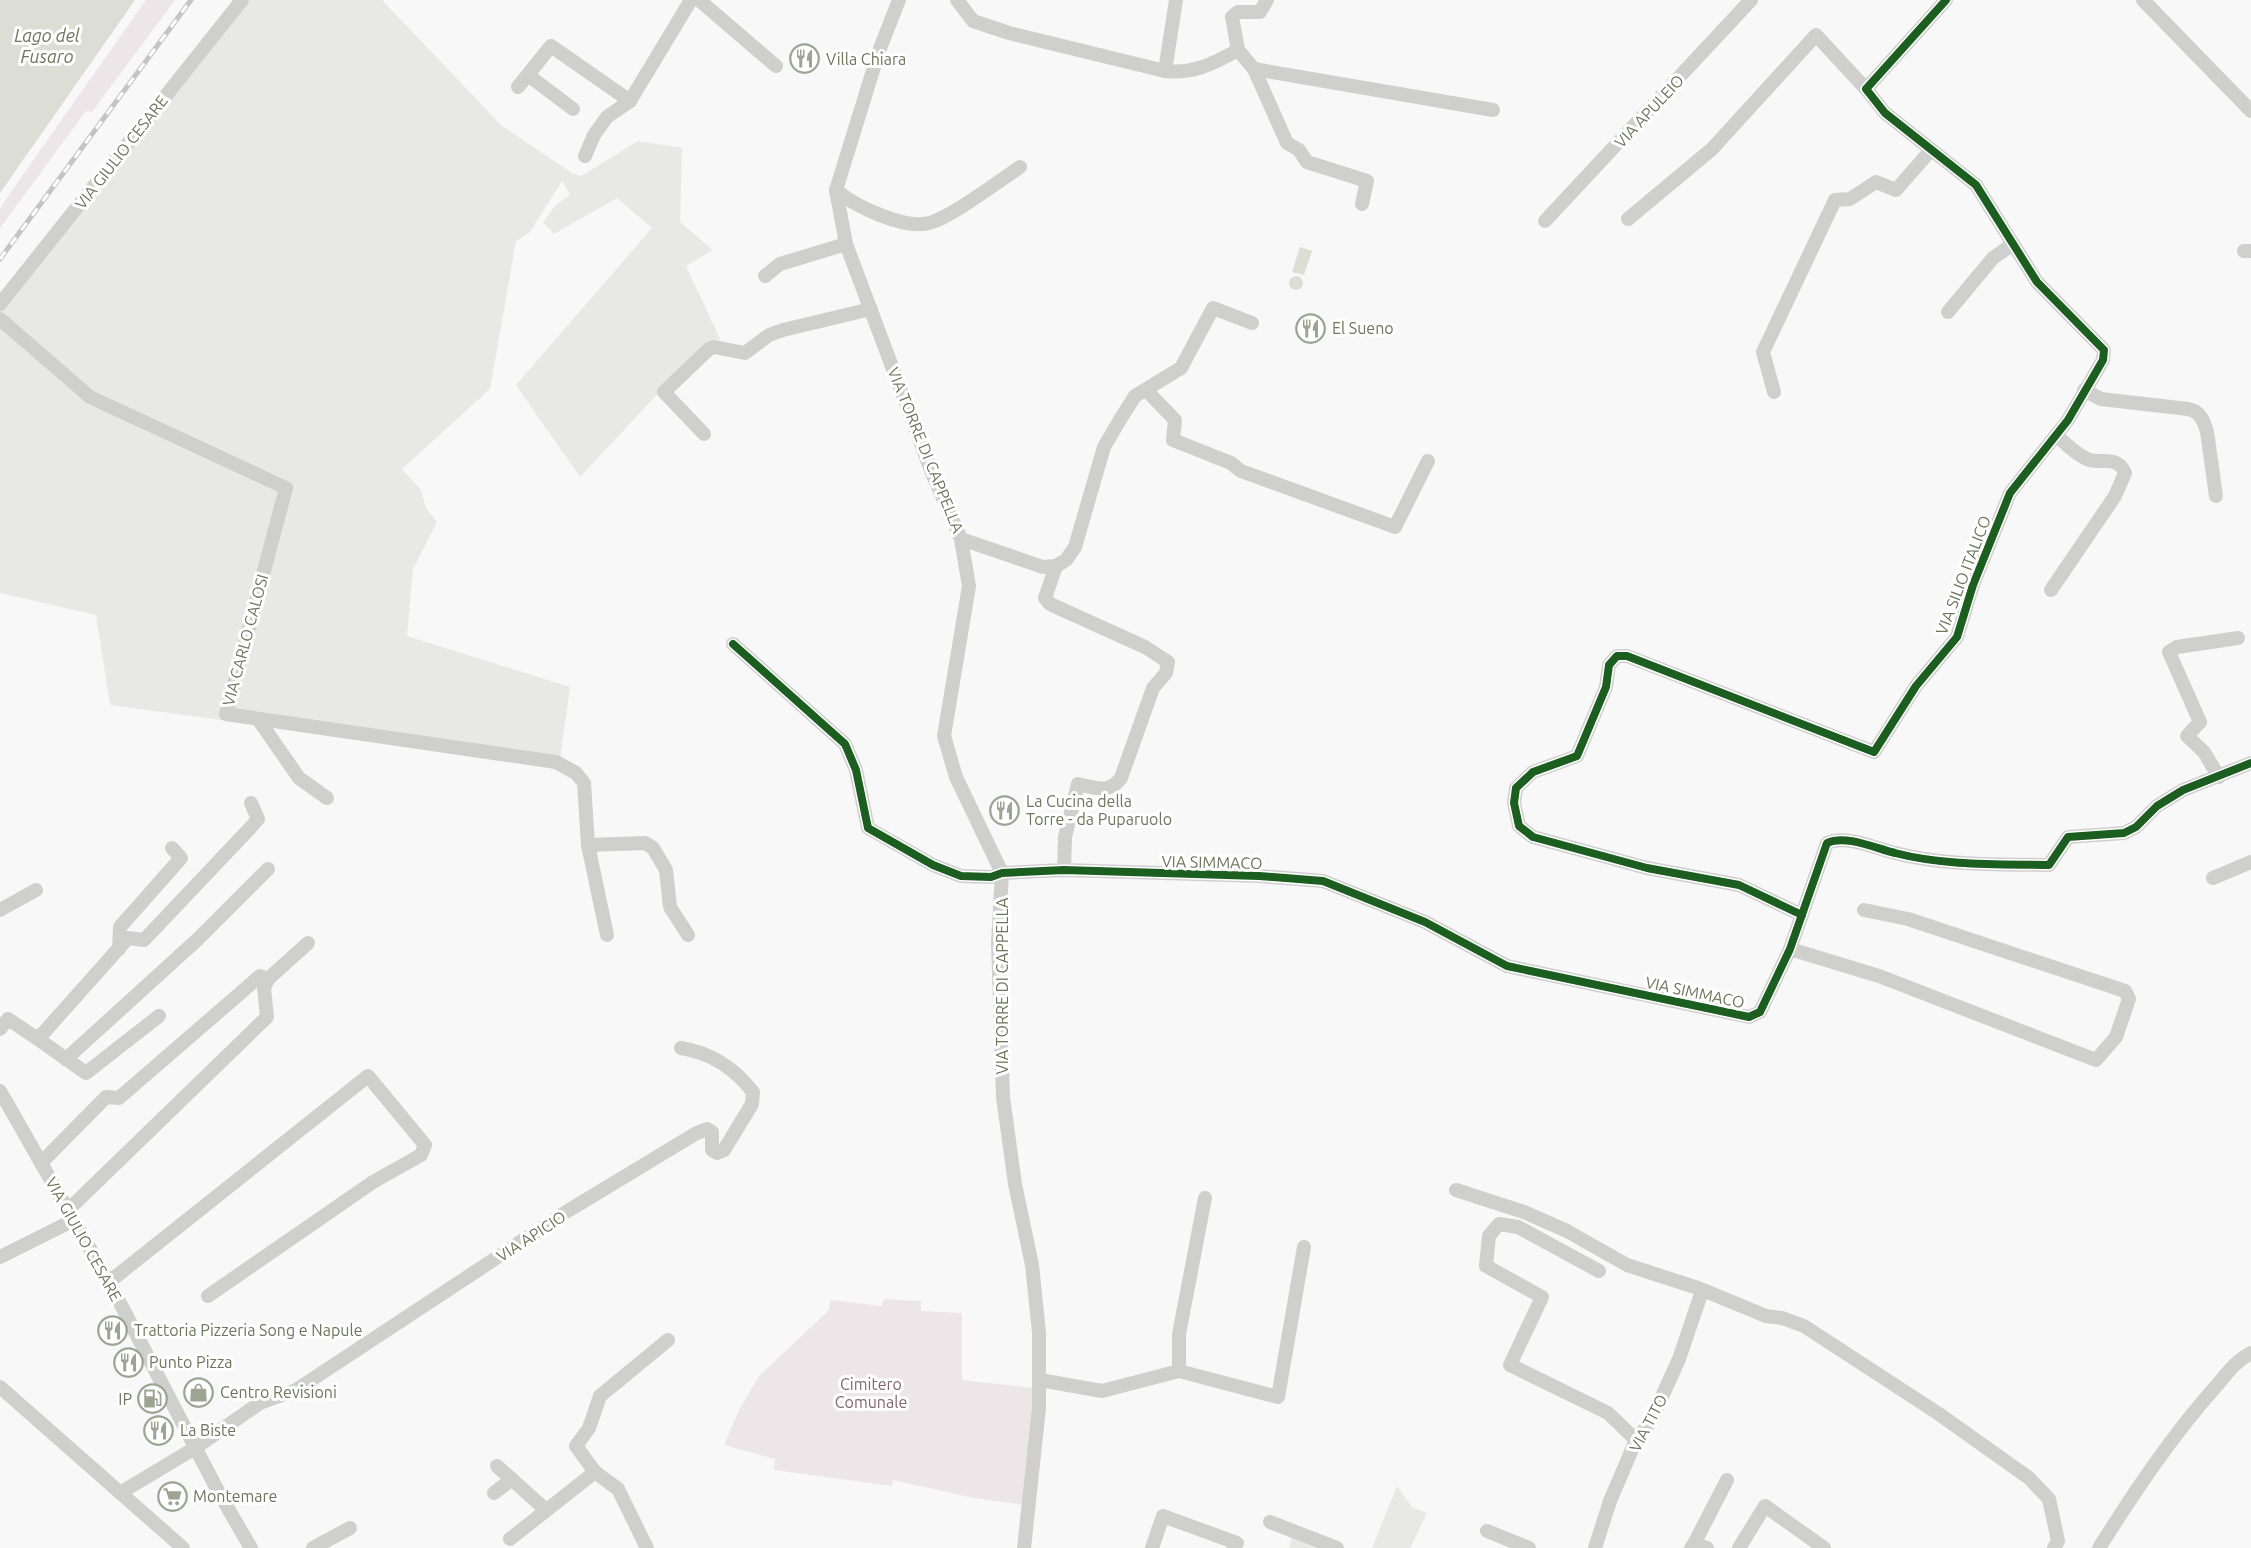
<svg xmlns="http://www.w3.org/2000/svg" width="2251" height="1548" viewBox="0 0 2251 1548" font-family="Ubuntu,sans-serif">
	<style>
		.built { fill: #e8e8e7 }
		.green { fill: #ece6e9 }
		.water { fill: #dcded5 }
		.lines { fill: none; stroke-linecap: round; stroke-linejoin: round }
		.minor { stroke: #cfd0ce; stroke-width: 14 }
		.rail-casing { stroke: #c4c5c3; stroke-width: 5 }
		.rail { stroke: #fff; stroke-width: 3; stroke-dasharray: 9; stroke-linecap: butt }
		.cycleway-casing { stroke: #fff; stroke-width: 11 }
		.cycleway { stroke: #1b5e20; stroke-width: 8 }
		.labels { text-anchor: middle; stroke-width: 6; stroke-linejoin: round; paint-order: stroke }
		.poi-label { font-size: 16px; fill: #6c775b; stroke: #fff; text-anchor: start }
		.street-label { font-size: 16px; fill: #6c775b; stroke: #fff }
		.park-label { font-size: 16px; fill: #80676d; stroke: #fff }
		.water-label { font-size: 18px; font-style: italic; fill: #6f755a; stroke: #fff }
	</style>
	<rect width="100%" height="100%" fill="#f9f8f9"/>
	<g class="built">
		<polygon points="244,0 382,0 502,126 572,173 581,176 638,141 682,148 680,222 713,250 686,266 720,339 678,372 580,477 516,385 652,228 617,198 554,234 543,222 556,205 570,195 562,181 530,232 516,241 490,389 402,469 421,490 426,508 437,522 413,569 407,636 570,687 559,766 110,705 96,615 0,593 0,302"/>
		<polygon points="1397,1486 1412,1507 1427,1513 1410,1548 1372,1548"/>
		<polygon points="1293,1531 1337,1548 1289,1548"/>
	</g>
	<g class="green">
		<polygon points="146,0 175,0 92,112 86,111 0,228 0,209 6,199"/>
		<polygon points="884,1299 921,1301 921,1311 962,1313 962,1380 1034,1388 1025,1505 974,1498 893,1480 892,1486 774,1470 775,1459 724,1445 739,1410 759,1376 828,1311 831,1300 882,1306"/>
	</g>
	<g class="water">
		<polygon points="0,0 135,0 0,193"/>
		<polygon points="1300,247 1312,251 1304,275 1292,272"/>
		<circle cx="1296" cy="283" r="7"/>
	</g>
	<g class="lines">
		<g class="minor">
			<polyline points="699,0 776,66"/>
			<polyline points="899,0 879,51 836,190 846,244 932,473 961,539 969,586 944,736 956,777 1002,873 998,943 1003,1097 1015,1184 1032,1265 1039,1332 1039,1408 1024,1548"/>
			<path d="M957,0l16,21 36,12 156,38c28,3 48,-7 73,-21"/>
			<polyline points="1267,0 1260,12 1238,12 1232,17 1238,50 1254,69 1493,110"/>
			<polyline points="2143,0 2251,111"/>
			<polyline points="1254,69 1287,143 1299,150 1307,162 1367,181 1362,204"/>
			<polyline points="1165,71 1176,0"/>
			<polyline points="528,75 573,109"/>
			<polyline points="518,87 551,46 630,101"/>
			<polyline points="585,156 594,135 607,117 630,101 691,0"/>
			<path d="M836,190c18,16 69,40 93,33 21,-5 70,-42 91,-56"/>
			<polyline points="1628,219 1712,149 1816,35 1866,89"/>
			<polyline points="1545,221 1751,0"/>
			<polyline points="2244,251 2251,251"/>
			<polyline points="765,276 780,264 846,244"/>
			<polyline points="0,304 242,0"/>
			<polyline points="1948,312 1993,258 2013,244"/>
			<polyline points="0,319 90,397 286,488 226,714 556,762 576,773 584,783 588,845 607,935"/>
			<polyline points="1146,390 1175,420 1173,440 1231,463 1241,471 1395,527 1428,461"/>
			<path d="M2084,390l17,9 87,10c12,2 16,12 19,23l9,64"/>
			<polyline points="1774,392 1763,352 1835,200 1850,199 1876,182 1896,190 1931,150"/>
			<polyline points="704,434 664,392 709,349 714,347 745,353 769,335 783,330 871,309"/>
			<polyline points="961,539 1043,567 1056,566 1066,560 1075,547 1104,447 1121,418 1135,396 1181,368 1213,308 1252,323"/>
			<path d="M1056,566l-11,32 5,6 95,43 23,15 -2,11 -13,15 -32,90c-12,16 -25,10 -43,6l-13,53 -1,33"/>
			<path d="M2051,590l64,-94 10,-23c-8,-19 -24,-8 -38,-14 -12,-5 -21,-15 -31,-24"/>
			<path d="M733,644l112,100 11,26 12,58 65,37 28,11 30,1 11,-4 62,-3 195,6 64,5 102,41 82,44 242,51 11,-5 30,-63 37,-106c19,-9 50,6 68,10 50,13 103,11 154,12l19,-28 56,-4 12,-6 21,-21 26,-16 68,-27"/>
			<polyline points="258,719 299,778 327,798"/>
			<polyline points="2219,777 2204,752 2187,736 2200,722 2169,652 2177,647 2238,638"/>
			<polyline points="588,845 645,843 653,848 666,870 670,907 688,935"/>
			<polyline points="2213,878 2251,862"/>
			<polyline points="0,910 36,890"/>
			<polyline points="1802,915 1739,885 1647,868 1533,837 1519,826 1514,803 1516,788 1533,772 1577,756 1606,687 1609,665 1617,656 1627,656 1874,752 1916,686 1957,637 1973,585 2010,493 2068,420 2103,360 2104,350 2037,282 1976,185 1885,113 1866,89 1946,0"/>
			<polyline points="119,949 120,927 181,858 172,848"/>
			<polyline points="1790,949 1879,976 2096,1060 2116,1037 2129,999 2125,991 1908,919 1864,910"/>
			<polyline points="0,1029 8,1019 38,1039 128,938 144,940 251,827 258,819 251,803"/>
			<polyline points="38,1039 86,1073 159,1016"/>
			<polyline points="66,1059 198,939 268,869"/>
			<polyline points="0,1091 109,1282 219,1493 251,1548"/>
			<polyline points="41,1163 106,1097 119,1098 260,976 268,979 308,943"/>
			<polyline points="1456,1190 1524,1212 1567,1231 1627,1265 1698,1288 1766,1316 1782,1318 1804,1326 1939,1414 2029,1478 2049,1499 2058,1541 2054,1548"/>
			<polyline points="68,1210 267,1017 264,988 268,979"/>
			<polyline points="0,1257 74,1220"/>
			<polyline points="1599,1271 1518,1227 1499,1224 1489,1236 1486,1266 1542,1297 1510,1365 1608,1413 1636,1440"/>
			<polyline points="109,1282 368,1076 425,1145 421,1155 373,1182 208,1296"/>
			<polyline points="1179,1371 1179,1334 1205,1198"/>
			<polyline points="1040,1380 1102,1391 1179,1371 1278,1397 1304,1247"/>
			<polyline points="0,1387 183,1548"/>
			<polyline points="497,1466 546,1510"/>
			<path d="M120,1493l75,-45 65,-45 36,-13 270,-178 129,-78 12,-5 5,3v18l5,3 7,-3 28,-46 1,-12c-19,-24 -41,-39 -72,-44"/>
			<polyline points="494,1493 512,1479"/>
			<polyline points="1270,1522 1337,1548"/>
			<polyline points="1487,1531 1529,1548"/>
			<polyline points="510,1539 595,1472"/>
			<polyline points="1694,1544 1727,1480"/>
			<polyline points="313,1548 350,1528"/>
			<polyline points="647,1548 618,1489 595,1472 576,1446 589,1428 600,1396 668,1340"/>
			<polyline points="1152,1548 1163,1516 1237,1543 1233,1548"/>
			<polyline points="1595,1548 1610,1501 1636,1440 1651,1421 1679,1359 1700,1297"/>
			<polyline points="1691,1548 1694,1544 1707,1548"/>
			<polyline points="1739,1548 1765,1506 1824,1548"/>
			<path d="M2099,1548c36,-57 74,-114 119,-164 10,-12 19,-24 33,-31"/>
		</g>
		<defs>
			<polyline id="rail" points="0,259 191,0"/>
		</defs>
		<use href="#rail" class="rail-casing"/>
		<use href="#rail" class="rail"/>
		<defs>
			<g id="cycleway">
				<path d="M733,644l112,100 11,26 12,58 65,37 28,11 30,1 11,-4 62,-3 195,6 64,5 102,41 82,44 242,51 11,-5 30,-63 37,-106c19,-9 50,6 68,10 50,13 103,11 154,12l19,-28 56,-4 12,-6 21,-21 26,-16 68,-27"/>
				<polyline points="1802,915 1739,885 1647,868 1533,837 1519,826 1514,803 1516,788 1533,772 1577,756 1606,687 1609,665 1617,656 1627,656 1874,752 1916,686 1957,637 1973,585 2010,493 2068,420 2103,360 2104,350 2037,282 1976,185 1885,113 1866,89 1946,0"/>
			</g>
		</defs>
		<use href="#cycleway" class="cycleway-casing"/>
		<use href="#cycleway" class="cycleway"/>
	</g>
	<defs>
		<symbol id="restaurant-ring" viewBox="-11 -11 22 22"><circle r="9.5" fill="#fff" stroke="#9da492" stroke-width="1.5"/><path d="M-5-6h1v4h1v-4h1v4h1v-4h1v5L-1.5 .5V6h-2V.5L-5-1ZM5-6V6H3V1.5H1.5Q1.5-4 5-6Z" fill="#9da492"/></symbol>
		<symbol id="shop-ring" viewBox="-11 -11 22 22"><circle r="9.5" fill="#fff" stroke="#9da492" stroke-width="1.5"/><path d="M-5-2.5h2.3a2.7 3.5 0 0 1 5.4 0H5L5.5 6h-11ZM-1.5-2.5h3a1.5 2.3 0 0 0-3 0Z" fill="#9da492"/></symbol>
		<symbol id="fuel-ring" viewBox="-11 -11 22 22"><circle r="9.5" fill="#fff" stroke="#9da492" stroke-width="1.5"/><path d="M-5.5-6h7V0h2V4h1.3V-2.5L3-4.5l.8-.8L6-3V5H2.5V1h-1V6h-7ZM-4.2-4.7v3.2H.2V-4.7Z" fill="#9da492"/></symbol>
		<symbol id="supermarket-ring" viewBox="-11 -11 22 22"><circle r="9.5" fill="#fff" stroke="#9da492" stroke-width="1.5"/><path d="M-6-5.5h2.5l.6 2H6L4.5 2H-2.5L-4.4-4H-6ZM-1.5 3.2a1.3 1.3 0 1 0 .1 0ZM3 3.2a1.3 1.3 0 1 0 .1 0Z" fill="#9da492"/></symbol>
	</defs>
	<g fill-rule="evenodd">
		<use href="#restaurant-ring" x="788" y="42" width="33" height="33"/>
		<use href="#restaurant-ring" x="1294" y="312" width="33" height="33"/>
		<use href="#restaurant-ring" x="988" y="794" width="33" height="33"/>
		<use href="#restaurant-ring" x="96" y="1314" width="33" height="33"/>
		<use href="#restaurant-ring" x="112" y="1346" width="33" height="33"/>
		<use href="#shop-ring" x="182" y="1376" width="33" height="33"/>
		<use href="#fuel-ring" x="136" y="1382" width="33" height="33"/>
		<use href="#restaurant-ring" x="142" y="1414" width="33" height="33"/>
		<use href="#supermarket-ring" x="156" y="1480" width="33" height="33"/>
	</g>
	<g class="labels">
		<g class="poi-label">
			<text x="826" y="65">Villa Chiara</text>
			<text x="1332" y="334">El Sueno</text>
			<text x="1026" y="807">La Cucina della<tspan x="1026" dy="18">Torre - da Puparuolo</tspan></text>
			<text x="134" y="1336">Trattoria Pizzeria Song e Napule</text>
			<text x="149" y="1368">Punto Pizza</text>
			<text x="220" y="1398">Centro Revisioni</text>
			<text x="132" y="1405" text-anchor="end">IP</text>
			<text x="180" y="1436">La Biste</text>
			<text x="193" y="1502">Montemare</text>
		</g>
		<g class="street-label">
			<text transform="translate(1649 111) rotate(-47)" y="6">VIA APULEIO</text>
			<text transform="translate(121 152) rotate(-52)" y="6">VIA GIULIO CESARE</text>
			<text transform="translate(926 450) rotate(68)" y="6">VIA TORRE DI CAPPELLA</text>
			<text transform="translate(1963 575) rotate(-69)" y="6">VIA SILIO ITALICO</text>
			<text transform="translate(245 640) rotate(-75)" y="6">VIA CARLO CALOSI</text>
			<text transform="translate(1212 862) rotate(1)" y="6">VIA SIMMACO</text>
			<text transform="translate(1002 986) rotate(-90)" y="6">VIA TORRE DI CAPPELLA</text>
			<text transform="translate(1695 992) rotate(12)" y="6">VIA SIMMACO</text>
			<text transform="translate(531 1236) rotate(-33)" y="6">VIA APICIO</text>
			<text transform="translate(84 1239) rotate(61)" y="6">VIA GIULIO CESARE</text>
			<text transform="translate(1648 1423) rotate(-62)" y="6">VIA TITO</text>
		</g>
		<g class="park-label">
			<text x="871" y="1390">Cimitero<tspan x="871" dy="18">Comunale</tspan></text>
		</g>
		<g class="water-label">
			<text x="47" y="42">Lago del<tspan x="47" dy="21">Fusaro</tspan></text>
		</g>
	</g>
</svg>
